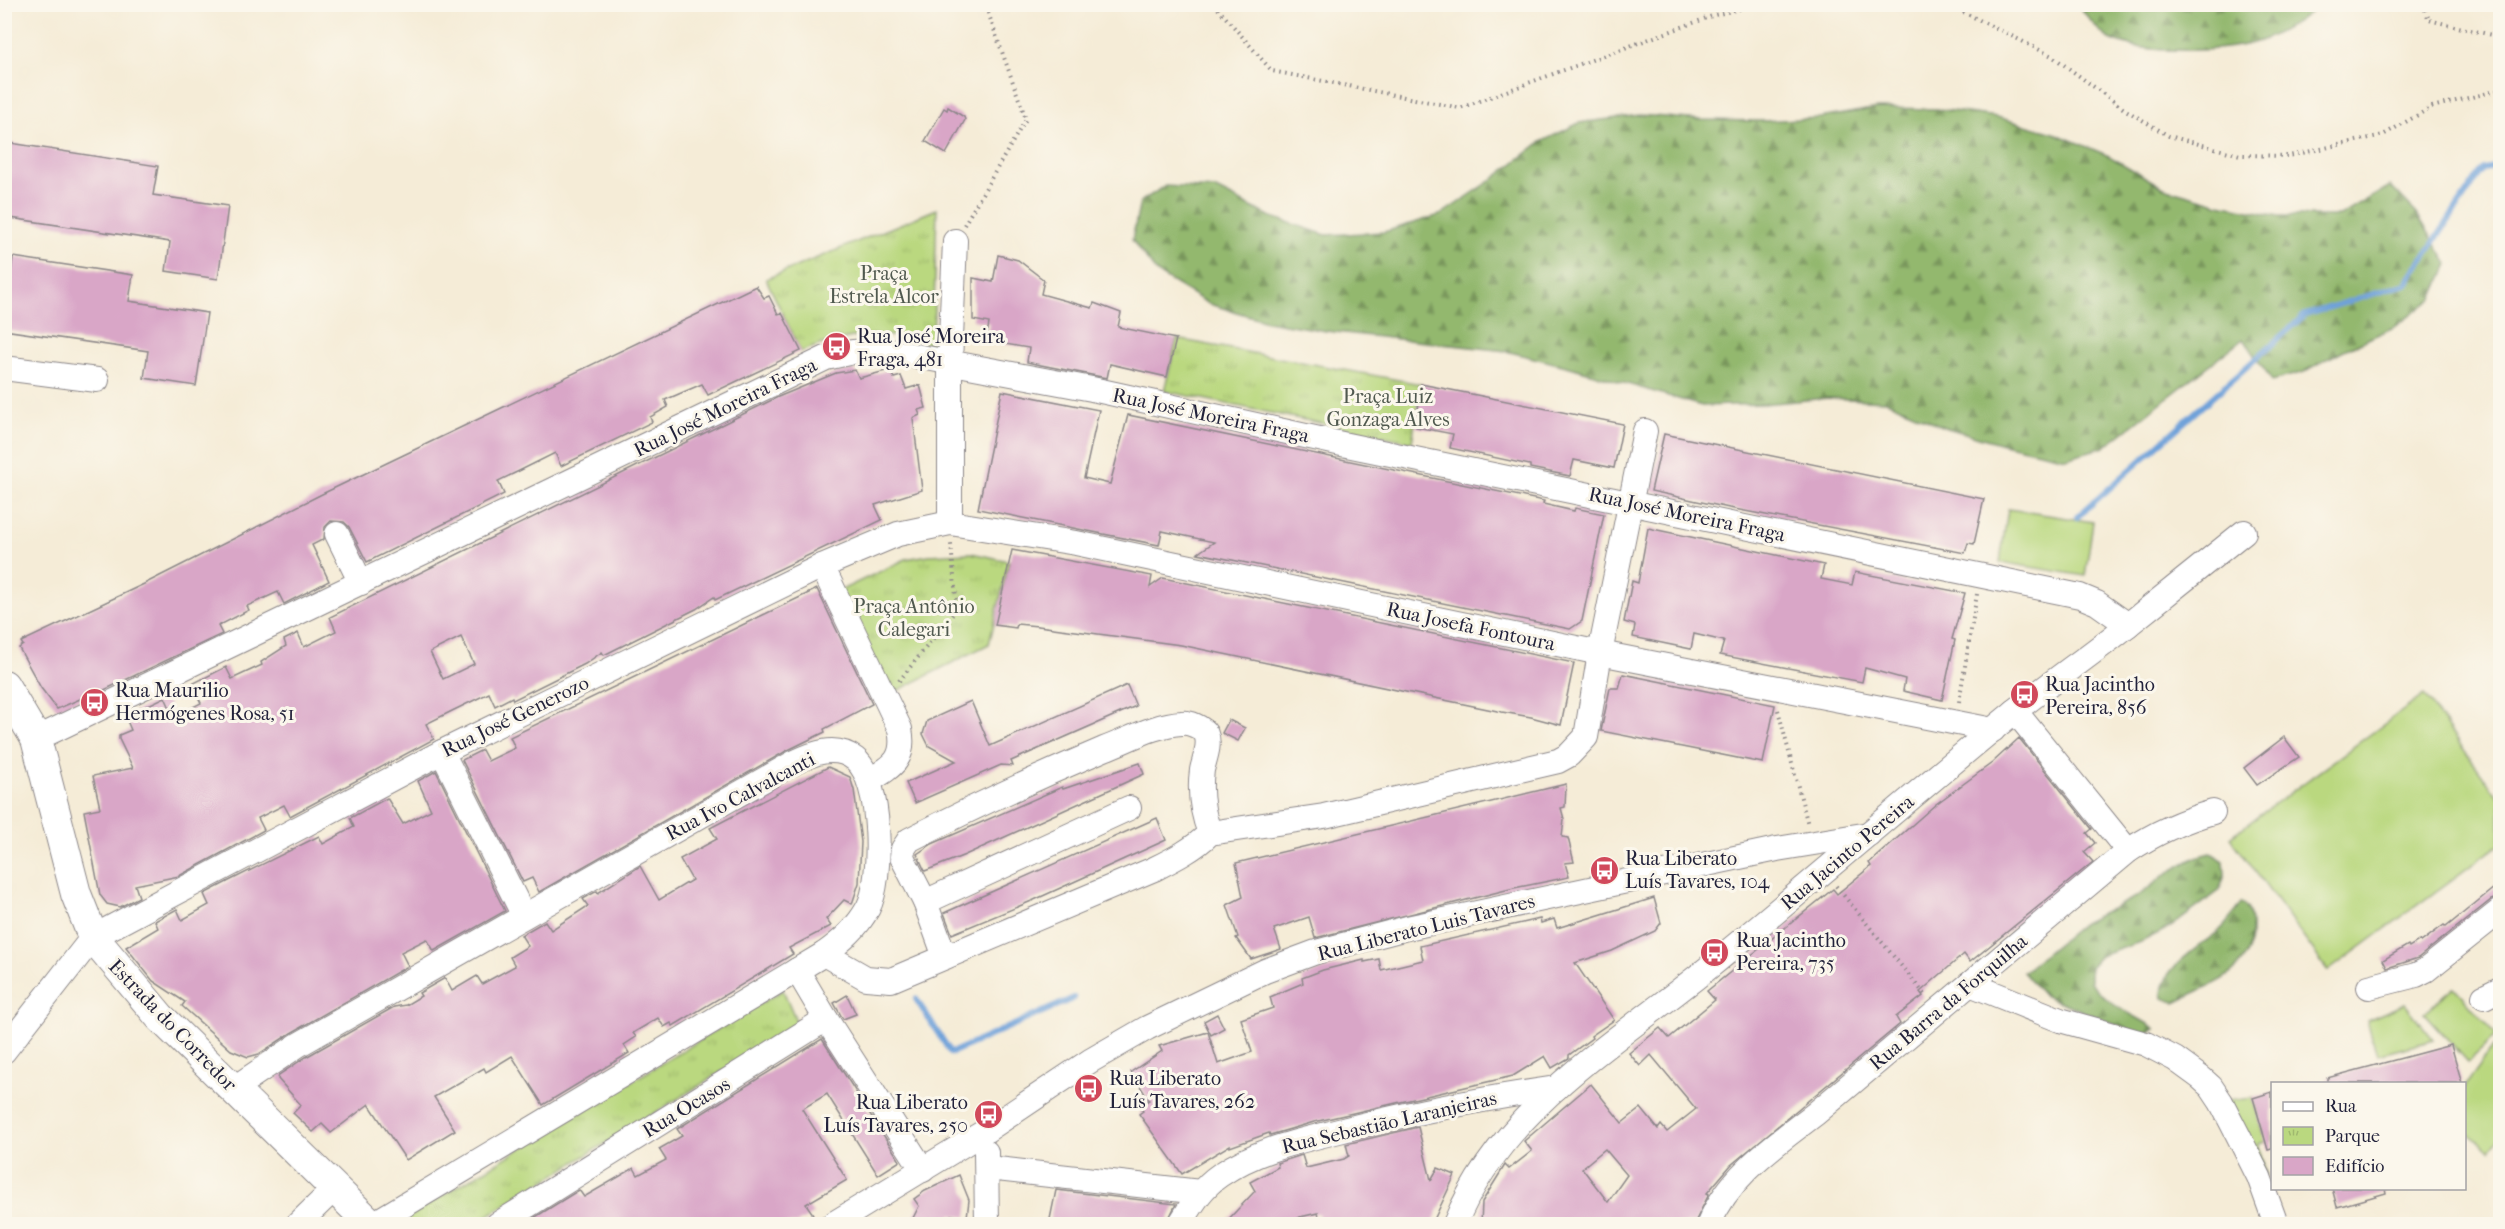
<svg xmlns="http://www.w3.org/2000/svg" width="2505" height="1229" viewBox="0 0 2505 1229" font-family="'IM FELL French Canon',serif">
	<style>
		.green { fill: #bad87f; stroke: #6e7d5d; stroke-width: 1.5 }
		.forest { fill: url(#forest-firs); stroke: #5a6d54; stroke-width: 1.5 }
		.park { fill: url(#park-tufts); stroke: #6e7d5d; stroke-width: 1.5 }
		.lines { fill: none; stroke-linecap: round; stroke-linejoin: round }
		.stream { stroke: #6ea1d9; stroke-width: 6 }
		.building { fill: #d9a6c7; fill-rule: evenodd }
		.minor-casing { stroke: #8c8789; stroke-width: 26 }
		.major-casing { stroke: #8c8789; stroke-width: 32 }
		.path { stroke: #8c8789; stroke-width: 4; stroke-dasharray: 1.5 4.5; stroke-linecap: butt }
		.minor { stroke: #fff; stroke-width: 24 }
		.major { stroke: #fff; stroke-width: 30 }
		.labels { text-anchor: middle; stroke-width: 6; stroke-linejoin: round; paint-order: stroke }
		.park-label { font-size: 20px; fill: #50594f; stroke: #fbf7ec }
		.poi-label { font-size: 20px; fill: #22223b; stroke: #fbf7ec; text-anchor: start }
		.street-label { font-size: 20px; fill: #22223b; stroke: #fbf7ec }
	</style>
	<defs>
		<pattern id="forest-firs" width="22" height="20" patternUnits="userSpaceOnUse" patternTransform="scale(1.5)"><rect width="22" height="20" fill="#93b86e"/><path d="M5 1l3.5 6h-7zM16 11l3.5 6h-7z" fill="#78955c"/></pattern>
		<pattern id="park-tufts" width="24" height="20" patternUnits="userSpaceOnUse" patternTransform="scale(1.5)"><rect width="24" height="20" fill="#bad87f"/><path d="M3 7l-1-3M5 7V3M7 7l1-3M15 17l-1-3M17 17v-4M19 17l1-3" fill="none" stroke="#a0b96f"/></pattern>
	</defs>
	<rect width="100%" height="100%" fill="#fbf7ec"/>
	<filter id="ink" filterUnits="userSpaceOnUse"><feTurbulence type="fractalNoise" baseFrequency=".0167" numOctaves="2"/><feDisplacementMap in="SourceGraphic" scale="12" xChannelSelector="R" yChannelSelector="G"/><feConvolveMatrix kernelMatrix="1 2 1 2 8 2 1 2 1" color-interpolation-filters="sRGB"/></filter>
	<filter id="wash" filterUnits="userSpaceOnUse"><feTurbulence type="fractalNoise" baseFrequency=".008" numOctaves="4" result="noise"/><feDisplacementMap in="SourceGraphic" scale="24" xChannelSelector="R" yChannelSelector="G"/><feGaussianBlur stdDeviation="1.35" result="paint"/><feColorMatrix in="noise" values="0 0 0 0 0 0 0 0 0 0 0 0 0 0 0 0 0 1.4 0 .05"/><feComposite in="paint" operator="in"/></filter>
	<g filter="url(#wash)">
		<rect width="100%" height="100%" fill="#f5ecd7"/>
		<g class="green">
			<polygon points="2008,509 2093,522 2085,576 2000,562"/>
			<polygon points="2424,695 2500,799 2500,844 2328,971 2230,837"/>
			<polygon points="2454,987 2497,1035 2468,1062 2424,1013"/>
			<polygon points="2405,1004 2434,1040 2377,1055 2367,1020"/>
			<polygon points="2493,1047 2500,1053 2500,1137 2490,1150 2465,1131 2465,1086"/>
			<polygon points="2253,1098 2263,1134 2272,1132 2272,1140 2258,1144 2267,1177 2227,1101"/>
		</g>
		<g class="forest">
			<path d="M2083,5v-1l236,1c-15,13 -36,26 -54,34 -33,14 -122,16 -155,0 -11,-5 -21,-21 -29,-30z"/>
			<polygon points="1878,108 1937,109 1997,117 2054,133 2109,156 2164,188 2220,204 2279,216 2340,216 2390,186 2417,214 2448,264 2433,298 2396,326 2342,351 2304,372 2272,381 2243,339 2104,447 2066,458 2003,444 1944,427 1887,401 1828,398 1763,404 1702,406 1570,367 1506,351 1326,331 1267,321 1209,304 1157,273 1132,240 1140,202 1165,186 1216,189 1269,216 1326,235 1384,232 1440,215 1492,180 1541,142 1579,123 1640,115 1701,120 1762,121 1820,118"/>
			<path d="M2211,853l13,8 1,14 -6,16 -47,35 -29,15 -43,15 -10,11v15c6,7 13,14 20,20 15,10 31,17 46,27l-13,6 -100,-40 -20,-23 60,-49 55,-27 31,-24 27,-15z"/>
			<path d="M2241,903c9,5 10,15 10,24 2,50 -41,56 -76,75l-12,-4c-7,-29 41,-53 58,-69 8,-7 14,-18 20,-26z"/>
		</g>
		<g class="park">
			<path d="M937,209l-4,132 -4,2c-13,-1 -25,-6 -37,-7 -32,-3 -62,4 -91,16l-35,-73z"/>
			<polygon points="1177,339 1421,384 1412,442 1164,391"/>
			<polygon points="971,553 1009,561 989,644 887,696 837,592 906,559 929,555"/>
			<polygon points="783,990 798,1025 474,1224 401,1224 399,1222"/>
		</g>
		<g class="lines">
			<g class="stream">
				<polyline points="2077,517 2305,315 2406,284 2483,169 2500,166"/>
				<polyline points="916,999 951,1053 1074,998"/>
			</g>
		</g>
		<g id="blocks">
			<g class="building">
				<polygon points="948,107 964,117 965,120 946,154 925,141 944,108 947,110"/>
				<polygon points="4,142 158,166 153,195 228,206 218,279 166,271 170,242 4,217"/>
				<polygon points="998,255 1018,260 1044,280 1041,294 1092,308 1094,303 1121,313 1118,327 1176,339 1167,377 1110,364 1107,378 1036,364 1027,362 1029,348 986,341 989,323 973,320 973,278 993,282"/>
				<polygon points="13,257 133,275 129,301 207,313 196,386 144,378 148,351 4,330"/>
				<polygon points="756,286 764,298 769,296 778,314 782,313 801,351 708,395 702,384 665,400 668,407 650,417 652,422 561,466 555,453 517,472 498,481 504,494 367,562 349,527 344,522 331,521 325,527 324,539 312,545 329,581 284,604 278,592 247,606 249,610 218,626 222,634 81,701 80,699 57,709 41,688 19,648 23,645 21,642 144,584 322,494"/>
				<path d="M855,370l4,8 30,-8 5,8 7,-2 5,13 14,-4 6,23 -8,2 2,5 -7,3 9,72 -47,15 7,15 -167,80 -1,-3 -18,12 -92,46 -2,-3 -17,12 -72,36 -1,-3 -17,9 -6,-13 -37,18 -26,13 8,15 -144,77 -6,-11 -26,13 6,12 -85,46 -44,9 4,12 -19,10 -13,-3 -7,-9 -16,-84 16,-3 -7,-32 40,-8 -14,-29v-4l12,-5 -6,-14 40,-19 9,20 27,-14 -9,-19 34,-17 6,12 30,-14 -1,-3 25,-16 -2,-6 14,-7 6,14 32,-16 -6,-14 448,-220 58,-24zM461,637l13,27 -31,15 -13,-27z"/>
				<polygon points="1421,384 1623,424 1614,468 1574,460 1570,476 1530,468 1530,465 1450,448 1453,434 1416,427"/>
				<polygon points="1002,391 1099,410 1084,478 1110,484 1128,415 1544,501 1543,504 1574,511 1575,508 1604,514 1582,621 1570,629 1198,553 1214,542 1162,531 1159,545 978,509"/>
				<polygon points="1664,434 1984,499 1974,544 1968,543 1965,553 1729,508 1651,491"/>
				<polygon points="1648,528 1824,565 1821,579 1852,585 1855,572 1965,593 1952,639 1955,640 1942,700 1903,691 1905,679 1865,668 1862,682 1720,655 1724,641 1694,634 1691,649 1633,637 1635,625 1624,622 1632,581 1638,583"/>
				<polygon points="1012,550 1152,576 1150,587 1163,578 1574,663 1561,725 1531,717 1502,712 1181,645 1038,626 1017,624 1016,628 995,625"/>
				<polygon points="817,589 872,704 824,729 825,732 788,750 539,892 532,878 523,882 462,760 482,750 488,761 515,748 510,737"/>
				<polygon points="1623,674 1775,705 1763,763 1601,731 1610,688 1619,688"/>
				<polygon points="1127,685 1136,706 1011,761 1013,766 1001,765 915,803 906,783 956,761 929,746 923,734 927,721 971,701 990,746"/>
				<polygon points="1229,720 1245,728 1238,741 1222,733"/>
				<polygon points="2284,737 2299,757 2257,785 2244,768"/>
				<path d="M2019,738l73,91 -5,4 8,10 -11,9 9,10 -123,100 -6,-8 -44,38 3,4 -27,21 4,7 -169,141 -24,28 2,1 -15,30h-213l1,-22 23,-37 4,4 23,-18 -8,-10 67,-57 31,39 19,-15 17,21 3,-4 6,7 29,-23 -45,-54 -11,11 -11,-13 31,-25 9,10 46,-38 -8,-9 126,-102 4,5 34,-28 -2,-3 67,-59 56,-41zM1605,1149l22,26 -19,27 -26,-34z"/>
				<polygon points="1140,763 1144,774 965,855 925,871 917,854 932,844 1062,787 1063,789"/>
				<polygon points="828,767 850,777 854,790 861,842 859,883 852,904 844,900 826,919 831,926 789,948 793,954 673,1026 671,1023 664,1027 658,1018 633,1033 636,1037 624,1045 629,1053 543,1105 512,1056 486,1072 484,1068 434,1097 455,1130 406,1160 369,1104 331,1133 322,1124 313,1132 293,1113 301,1105 278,1079 279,1075 306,1057 394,1007 406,1005 421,996 419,993 445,978 452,991 477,976 482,984 515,966 510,957 528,946 521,935 545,921 551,930 588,906 583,899 597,891 598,893 640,866 659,900 692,880 680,859 717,839 710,828"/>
				<polygon points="436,771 505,911 434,951 427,939 401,952 408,966 291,1033 259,1054 248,1057 231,1050 182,1006 185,1002 153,981 126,947 158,928 155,921 177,909 182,920 209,905 204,894 231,880 319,836 323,844 354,827 350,818 387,798 403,824 431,810 418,781"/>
				<polygon points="1566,784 1565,807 1561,808 1564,819 1562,837 1568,838 1574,862 1565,863 1569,877 1514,888 1315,938 1309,917 1274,929 1281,949 1251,959 1236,938 1238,937 1227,905 1243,897 1236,863"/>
				<polygon points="1157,818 1166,840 1034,900 952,934 944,913"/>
				<polygon points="2500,883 2500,897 2491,900 2418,958 2387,968 2383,960 2408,945 2409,947 2420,940 2421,942 2444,925 2446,927"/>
				<polygon points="1654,898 1661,923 1655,931 1612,951 1575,963 1614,1020 1591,1036 1592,1038 1569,1055 1569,1058 1552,1068 1545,1056 1513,1076 1314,1122 1270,1135 1269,1133 1230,1147 1230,1145 1182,1174 1139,1114 1143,1111 1140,1106 1149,1100 1131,1072 1162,1051 1159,1046 1208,1032 1218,1064 1252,1052 1241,1019 1273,1008 1270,997 1303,983 1302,978 1323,970 1364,960 1364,962 1379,959 1381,970 1423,960 1420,946 1540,919 1541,923 1554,919 1557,928"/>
				<polygon points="847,995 856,1014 843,1019 834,1003"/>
				<polygon points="1217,1014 1224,1028 1211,1035 1204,1021"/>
				<polygon points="822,1039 900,1161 878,1175 827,1094 802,1109 847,1180 806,1204 813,1214 796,1224 524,1224 579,1190 584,1197 634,1168 638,1175 666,1160 659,1149 682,1136 677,1129"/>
				<polygon points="2451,1045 2462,1083 2327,1083 2327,1078"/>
				<polygon points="2272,1092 2272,1149 2268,1150 2253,1098"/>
				<polygon points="1418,1127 1431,1180 1438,1168 1455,1175 1432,1224 1321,1224 1318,1213 1300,1217 1288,1224 1224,1224 1255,1191 1250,1182 1278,1167 1277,1163 1302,1155 1306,1168 1344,1159 1349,1156 1346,1144"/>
				<polygon points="959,1175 969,1200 967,1217 951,1215 946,1224 910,1224 919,1206 914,1199 925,1191"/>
				<polygon points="2332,1188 2385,1188 2386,1193 2337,1207"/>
				<polygon points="1056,1190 1176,1204 1166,1224 1049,1224"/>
			</g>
		</g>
	</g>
	<g filter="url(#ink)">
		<use href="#blocks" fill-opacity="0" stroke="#8c8789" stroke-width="1.5"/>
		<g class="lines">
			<defs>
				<g id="minor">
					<polyline points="4,368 97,380"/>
					<polyline points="950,523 950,363 955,241"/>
					<polyline points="337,534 361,583"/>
					<path d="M822,566l78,163c6,30 -7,37 -31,52"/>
					<polyline points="2015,711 2128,851"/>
					<polyline points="36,739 826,358 853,352 884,350 1092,389 1342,444 2080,596 2097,603 2128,625"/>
					<polyline points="442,752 524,916"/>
					<path d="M925,902l-23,-45 1,-8 6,-9c64,-33 129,-63 195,-91 24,-9 52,-25 78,-26 7,-1 20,4 24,11 5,11 -2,26 -4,36 -3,22 0,43 8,63"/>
					<path d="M824,954l42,24 25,2 263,-111c20,-10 40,-20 56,-36l114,-17 234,-55 11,-6 17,-18 14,-84 45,-222"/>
					<polyline points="945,957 925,902 1129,808"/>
					<polyline points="1970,984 2060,1020 2146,1044 2175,1059 2201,1078 2211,1087 2221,1102 2238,1135 2259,1177 2276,1224"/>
					<polyline points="2369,987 2416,975 2426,970 2500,911"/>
					<polyline points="2484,997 2500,989"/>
					<polyline points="826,1019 923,1170"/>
					<polyline points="4,1051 93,937 442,752 822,566 898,534 950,523 1076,543 1600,653 1993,730"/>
					<path d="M233,1089l65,-44 497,-283c19,-9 41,-18 60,-3 27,21 28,121 13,149 -11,20 -26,33 -44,46l-451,270"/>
					<polyline points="986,1152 987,1224"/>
					<polyline points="988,1168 1200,1192"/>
					<polyline points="298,1224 334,1189"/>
					<polyline points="498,1224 826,1019 797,970"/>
					<polyline points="833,1224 984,1132 1090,1061 1147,1028 1265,971 1316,952 1407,928 1777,849 1869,834"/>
					<path d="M1180,1224c12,-19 21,-36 40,-49 35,-24 75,-33 115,-43 73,-19 146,-33 221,-44"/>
					<path d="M1455,1224c46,-116 165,-184 258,-260 101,-83 200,-169 301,-252 37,-30 77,-57 114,-87 39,-31 77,-62 116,-93"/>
					<path d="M1709,1224c20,-49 66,-79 106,-110l313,-263c27,-18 53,-30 85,-39"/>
				</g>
				<polyline id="major" points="4,685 36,739 76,894 93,937 160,1017 371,1224"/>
			</defs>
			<use href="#minor" class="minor-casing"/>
			<use href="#major" class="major-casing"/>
			<g class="path">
				<polyline points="1214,4 1272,71 1460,108 1715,15 1760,4"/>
				<polyline points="1947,4 2052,56 2124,109 2169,136 2240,155 2289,156 2383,135 2432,107 2500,90"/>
				<polyline points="2423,4 2429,20 2500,37"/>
				<polyline points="964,225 1026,119 985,4"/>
				<polyline points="899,681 957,609 951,544"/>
				<polyline points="1959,702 1977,594"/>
				<polyline points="1778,710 1808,825"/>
				<polyline points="1836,886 1926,996"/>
			</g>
			<use href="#minor" class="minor"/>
			<use href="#major" class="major"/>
		</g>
	</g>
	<defs>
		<symbol id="bus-disc" viewBox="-11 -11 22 22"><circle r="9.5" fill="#d1495b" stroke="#fbf7ec"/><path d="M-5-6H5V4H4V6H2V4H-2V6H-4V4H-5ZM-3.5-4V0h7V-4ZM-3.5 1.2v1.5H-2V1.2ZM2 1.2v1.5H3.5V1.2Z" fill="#fff"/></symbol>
	</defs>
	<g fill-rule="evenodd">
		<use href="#bus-disc" x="820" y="330" width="33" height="33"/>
		<use href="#bus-disc" x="2008" y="678" width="33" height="33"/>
		<use href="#bus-disc" x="78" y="686" width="33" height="33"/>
		<use href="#bus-disc" x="1588" y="854" width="33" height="33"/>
		<use href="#bus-disc" x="1698" y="936" width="33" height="33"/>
		<use href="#bus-disc" x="1072" y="1072" width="33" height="33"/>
		<use href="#bus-disc" x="972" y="1098" width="33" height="33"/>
	</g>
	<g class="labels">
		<g class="park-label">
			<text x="884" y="280">Praça<tspan x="884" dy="23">Estrela Alcor</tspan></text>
			<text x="1388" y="403">Praça Luiz<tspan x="1388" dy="23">Gonzaga Alves</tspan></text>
			<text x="914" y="613">Praça Antônio<tspan x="914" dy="23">Calegari</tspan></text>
		</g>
		<g class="poi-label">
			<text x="857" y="343">Rua José Moreira<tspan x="857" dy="23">Fraga, 481</tspan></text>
			<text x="2045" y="691">Rua Jacintho<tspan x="2045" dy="23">Pereira, 856</tspan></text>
			<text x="115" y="697">Rua Maurilio<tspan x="115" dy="23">Hermógenes Rosa, 51</tspan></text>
			<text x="1625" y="865">Rua Liberato<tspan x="1625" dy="23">Luís Tavares, 104</tspan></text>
			<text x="1736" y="947">Rua Jacintho<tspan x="1736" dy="23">Pereira, 735</tspan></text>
			<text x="1109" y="1085">Rua Liberato<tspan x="1109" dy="23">Luís Tavares, 262</tspan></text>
			<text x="968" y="1109" text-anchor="end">Rua Liberato<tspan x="968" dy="23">Luís Tavares, 250</tspan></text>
		</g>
		<g class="street-label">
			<text transform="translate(725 407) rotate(-26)" y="7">Rua José Moreira Fraga</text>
			<text transform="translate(1211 415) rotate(12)" y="7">Rua José Moreira Fraga</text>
			<text transform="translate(1687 514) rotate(12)" y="7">Rua José Moreira Fraga</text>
			<text transform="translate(1471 626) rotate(12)" y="7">Rua Josefa Fontoura</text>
			<text transform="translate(515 716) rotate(-26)" y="7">Rua José Generozo</text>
			<text transform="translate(740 796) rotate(-28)" y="7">Rua Ivo Calvalcanti</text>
			<text transform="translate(1847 852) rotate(-40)" y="7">Rua Jacinto Pereira</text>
			<text transform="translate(1426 927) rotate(-14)" y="7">Rua Liberato Luis Tavares</text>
			<text transform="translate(1948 1002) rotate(-40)" y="7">Rua Barra da Forquilha</text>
			<text transform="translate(173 1025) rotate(46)" y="7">Estrada do Corredor</text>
			<text transform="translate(686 1107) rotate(-31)" y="7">Rua Ocasos</text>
			<text transform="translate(1389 1122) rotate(-13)" y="7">Rua Sebastião Laranjeiras</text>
		</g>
	</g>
	<rect width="2505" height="1229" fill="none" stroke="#fbf7ec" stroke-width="24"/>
	<rect x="2271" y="1082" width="195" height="108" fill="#fbf7ec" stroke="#a4a2a5" stroke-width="1.5"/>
	<rect x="2283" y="1102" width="30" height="9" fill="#ffffff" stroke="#a4a2a5" stroke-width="1.5"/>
	<text x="2325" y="1112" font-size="18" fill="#22223b">Rua</text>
	<rect x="2283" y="1127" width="30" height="18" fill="url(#park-tufts)" stroke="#a4a2a5" stroke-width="1.5"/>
	<text x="2325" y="1142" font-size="18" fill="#22223b">Parque</text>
	<rect x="2283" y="1157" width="30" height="18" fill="#d9a6c7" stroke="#a4a2a5" stroke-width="1.5"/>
	<text x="2325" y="1172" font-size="18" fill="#22223b">Edifício</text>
</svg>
